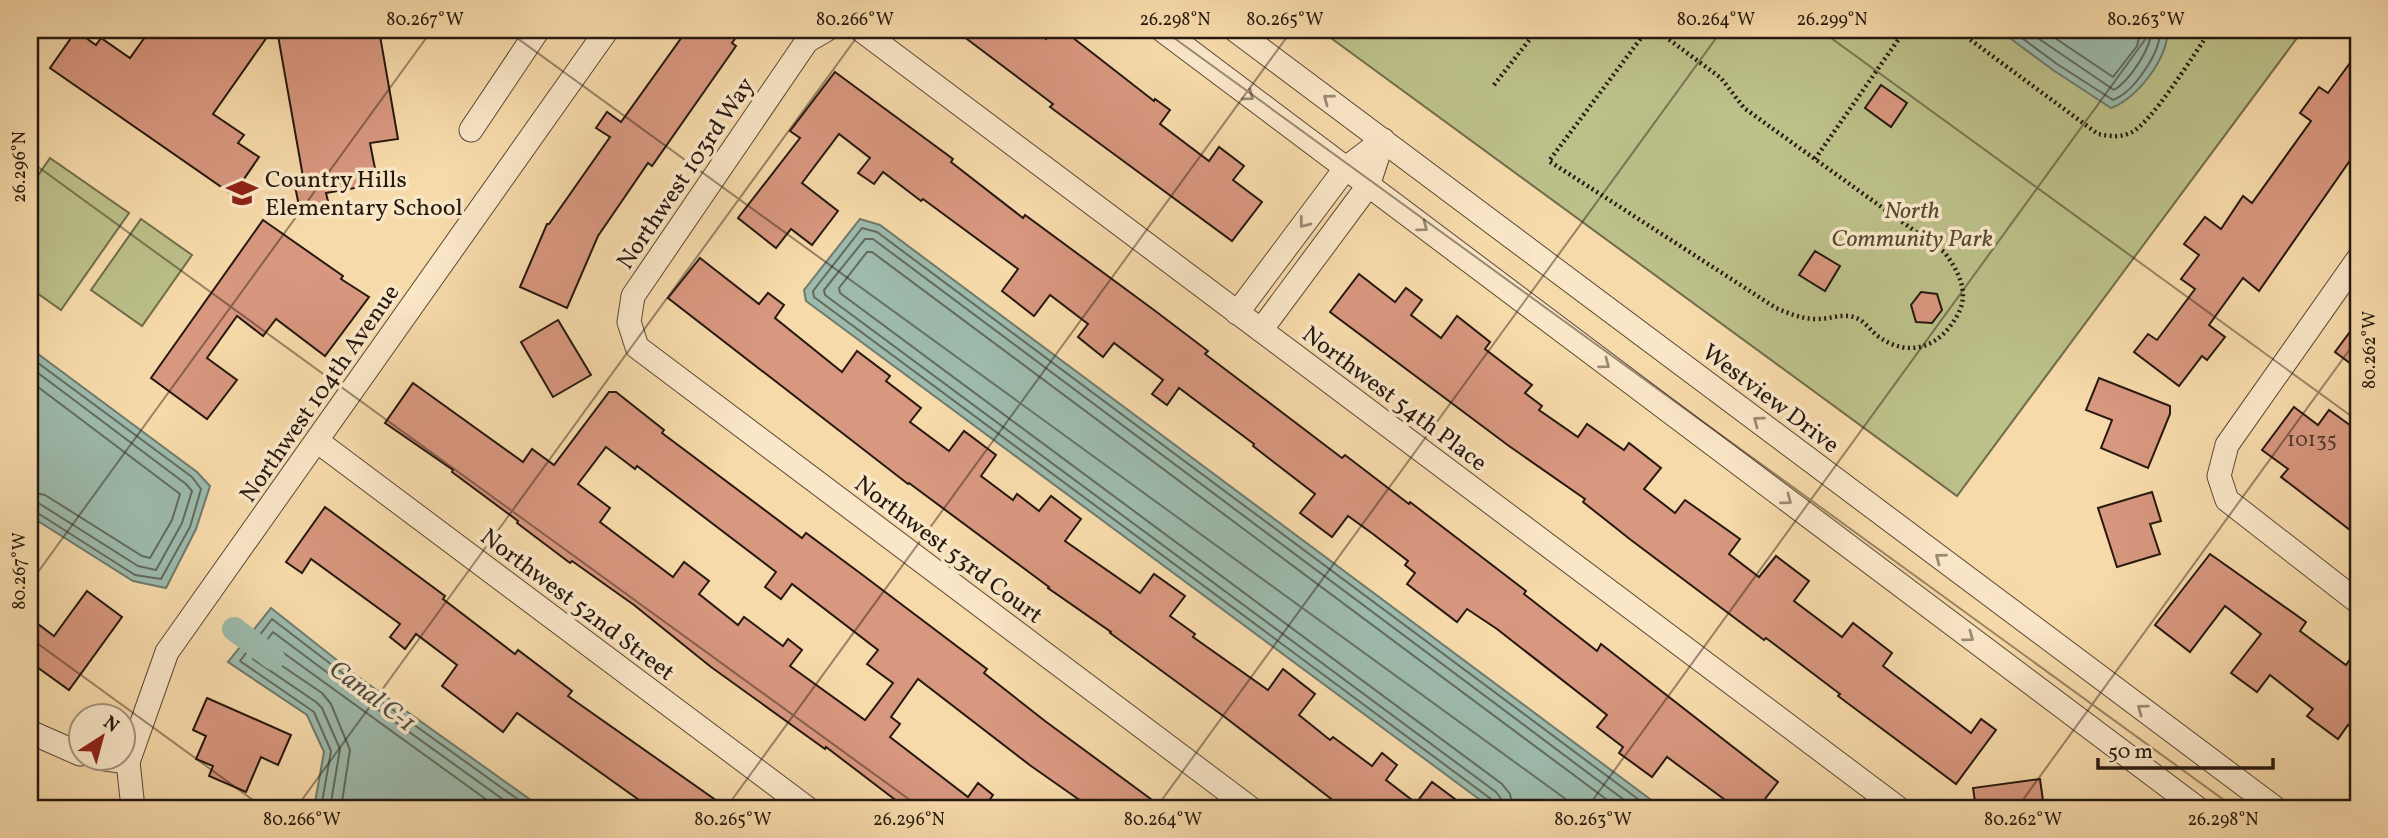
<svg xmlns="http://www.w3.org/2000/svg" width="2388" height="838" viewBox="0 0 2388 838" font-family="Vollkorn,serif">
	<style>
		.green { fill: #bcc089; stroke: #716c4c; stroke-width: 2 }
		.water { fill: #9dbaac; stroke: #6d7a6e; stroke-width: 2 }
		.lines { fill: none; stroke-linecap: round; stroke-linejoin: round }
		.shore { stroke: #626a5e; stroke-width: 2 }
		.canal { stroke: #9dbaac; stroke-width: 24 }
		.building { fill: #d8977f; stroke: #261910; stroke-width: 2; fill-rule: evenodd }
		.minor-casing { stroke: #5a4936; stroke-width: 25 }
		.path { stroke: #261910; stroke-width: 4.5; stroke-dasharray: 2 3.5; stroke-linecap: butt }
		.minor { stroke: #fae7c8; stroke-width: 23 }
		.oneway { stroke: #9b8a75 }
		.ticks { fill: none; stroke: #261910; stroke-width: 2; stroke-opacity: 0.45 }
		.labels { text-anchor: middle; stroke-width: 7; stroke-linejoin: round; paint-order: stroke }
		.number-label { font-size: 21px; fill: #52382c }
		.street-label { font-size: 24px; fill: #261910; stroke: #fae7c8 }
		.poi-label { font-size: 24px; fill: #261910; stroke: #fae7c8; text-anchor: start }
		.park-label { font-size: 24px; font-style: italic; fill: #534b34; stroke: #fae7c8 }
		.water-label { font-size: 26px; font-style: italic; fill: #505147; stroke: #fae7c8 }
		.neatline { fill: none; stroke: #261910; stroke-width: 2.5 }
		.ticks-label { font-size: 18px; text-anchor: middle; fill: #261910 }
	</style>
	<rect width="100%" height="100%" fill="#f7daaa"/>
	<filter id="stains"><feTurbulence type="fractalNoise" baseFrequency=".00286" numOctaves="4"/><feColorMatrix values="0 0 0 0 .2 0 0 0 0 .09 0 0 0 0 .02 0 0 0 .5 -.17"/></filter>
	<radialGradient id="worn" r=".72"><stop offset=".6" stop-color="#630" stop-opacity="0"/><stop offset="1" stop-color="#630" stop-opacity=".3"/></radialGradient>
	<g class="green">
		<polygon points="1320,30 2303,30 1957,496"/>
		<polygon points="50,158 129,213 61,310 30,288 30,187"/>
		<polygon points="141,219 192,255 142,326 91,290"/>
	</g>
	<g class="water">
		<path d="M1999,30h168c3,26 -31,70 -56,78l-58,-38z"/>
		<polygon points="860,219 880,225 1662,808 1491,808 806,301 804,290"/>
		<polygon points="30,348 197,472 210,486 196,529 166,588 133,581 30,516"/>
		<polygon points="271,608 357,676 542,808 314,808 324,752 307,715 228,662"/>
	</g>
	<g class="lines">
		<g class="shore">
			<path d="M2011,30l46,34 56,36c21,-8 48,-48 47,-70"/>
			<path d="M2026,30l88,60c15,-9 38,-42 37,-60"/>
			<polyline points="2043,30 2113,77 2137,46 2141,30"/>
			<polyline points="30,357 192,477 201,489 190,527 161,579 135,575 36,512 30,511"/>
			<polyline points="30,367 186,484 192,491 182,523 156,570 138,566 40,504 30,502"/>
			<polyline points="30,381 180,494 172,520 150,558 142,556 45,495 30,492"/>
			<polyline points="321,808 331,751 314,712 240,661 272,619 353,681 530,808"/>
			<polyline points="330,808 340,749 322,708 316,702 253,659 273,632 348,688 515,808"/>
			<polyline points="341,808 350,750 331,704 322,693 269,657 268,653 274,646 498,808"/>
			<polyline points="1494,808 1491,799 814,297 813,291 862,228 877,232 1650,808"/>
			<polyline points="1503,808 1502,800 1496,792 825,295 824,290 865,239 873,239 1635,808"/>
			<polyline points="1513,808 1510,794 1502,784 840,293 839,288 867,252 872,252 1618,808"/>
		</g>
		<polyline class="canal" points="234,629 273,658"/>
	</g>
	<g class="building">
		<polygon points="150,30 272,30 213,114 244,135 238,143 259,157 233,195 50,68 76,31 96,45 101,38 130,58"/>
		<polygon points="277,30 379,30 398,139 370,143 378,184 326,193 329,205 300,211 294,181 305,188"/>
		<polygon points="687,30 741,30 732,43 736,46 652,166 648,163 598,236 567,308 520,287 547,224 549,224 610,137 596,128 607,112 621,122"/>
		<polygon points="955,30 1034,30 1046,39 1053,30 1063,30 1154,101 1155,99 1170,110 1160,124 1209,161 1219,147 1244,166 1233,180 1262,202 1232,241 1050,107 1053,104"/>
		<polygon points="2358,52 2358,149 2259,291 2243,278 2209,325 2225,337 2207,360 2202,356 2179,386 2134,352 2148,334 2157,340 2195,289 2181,279 2199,255 2184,244 2205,217 2221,229 2243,196 2252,203 2311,121 2300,113 2319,87 2328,93"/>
		<polygon points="835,72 953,159 951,162 1023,218 1025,215 1154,310 1208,351 1205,354 1342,458 1345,455 1409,504 1410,502 1526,591 1524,594 1597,651 1601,644 1778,782 1758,808 1736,808 1667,757 1652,777 1619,753 1623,747 1597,727 1607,715 1497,629 1467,609 1457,622 1407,584 1415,573 1405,565 1408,561 1373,534 1348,516 1332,537 1300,513 1315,494 1253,446 1254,444 1179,388 1167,405 1152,394 1163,380 1114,343 1103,357 1078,337 1088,324 1050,295 1034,316 1002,291 1018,269 923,199 921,201 883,172 874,184 858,173 870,158 839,134 802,183 838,211 812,245 791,229 776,248 738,218 800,138 790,131"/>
		<polygon points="1881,85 1907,103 1891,127 1865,108"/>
		<polygon points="263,220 343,276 341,279 369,297 325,356 276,319 263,336 237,316 207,358 237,380 207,419 151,378"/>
		<polygon points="1815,251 1840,266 1825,291 1799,275"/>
		<polygon points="700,258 759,304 768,293 784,305 775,318 842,372 857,351 890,376 886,381 921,408 910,422 949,451 964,431 996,455 981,476 1013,500 1017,494 1039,511 1051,496 1081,519 1065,541 1140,593 1154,574 1185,596 1170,616 1195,634 1193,637 1268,690 1283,669 1315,694 1299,715 1330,740 1333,737 1372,766 1382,753 1397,765 1386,780 1416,803 1432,782 1467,808 1343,808 1226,718 1110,633 1111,632 1048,588 1049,587 909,483 908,484 668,298"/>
		<polygon points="1359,274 1395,302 1406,288 1422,300 1411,315 1441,338 1457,316 1490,342 1485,349 1532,385 1525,393 1542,406 1539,410 1578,437 1587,424 1624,450 1629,443 1661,468 1644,489 1675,513 1685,500 1740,539 1729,554 1759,577 1776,556 1809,581 1794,601 1842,637 1853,623 1892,653 1883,666 1971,733 1981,719 1996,730 1956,784 1838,696 1840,694 1766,638 1764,640 1631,540 1583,502 1585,499 1509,446 1330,312"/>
		<polygon points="1921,292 1937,294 1942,310 1932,323 1916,322 1911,305"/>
		<polygon points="558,320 591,375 553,397 521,342"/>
		<polygon points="2358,321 2358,369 2335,352"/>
		<polygon points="2099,378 2170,406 2170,414 2148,468 2101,448 2112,420 2086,410"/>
		<path d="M413,383l110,79 9,-13 22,16 55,-73h7l48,38 -2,3 140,105 4,-5 54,40 127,96 -3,4 61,48 118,87h-72l-60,-42 -113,-87 -27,38 9,7 -10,13 78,60 10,-14 15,12 -9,13h-78l-80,-61 -1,2 -114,-82 -77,-62 -62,-44 -2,2 -53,-40 1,-2 -66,-49 1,-2 -68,-47zM606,447l29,22 2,-3 139,106 -11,15 16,12 11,-15 86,66 -11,14 26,19 -28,37 -75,-54 12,-16 -14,-11 -5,7 -39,-29 -6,8 -39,-31 10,-13 -25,-19 -11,15 -73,-55 10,-14 -32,-24z"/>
		<polygon points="2294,407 2318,425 2329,410 2358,431 2358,519 2350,530 2281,477 2288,469 2262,450"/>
		<polygon points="2152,492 2161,521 2150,524 2160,554 2117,567 2098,508"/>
		<polygon points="325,507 445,596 443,599 515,654 518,650 572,691 568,696 727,808 633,808 639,800 517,713 503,732 442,686 457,665 416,634 405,649 390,637 400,624 311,559 302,573 286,562"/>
		<polygon points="2210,554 2306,622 2300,631 2346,665 2358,648 2358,733 2348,725 2338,739 2307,716 2313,709 2270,675 2257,692 2231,673 2261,634 2225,606 2190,652 2155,625"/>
		<polygon points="87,591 122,617 69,690 30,662 30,618 54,636"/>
		<polygon points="207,698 291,735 278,765 261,757 246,792 209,776 213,766 196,759 206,736 193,730"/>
		<polygon points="2040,779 2044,808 1976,808 1973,788"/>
	</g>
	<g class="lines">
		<defs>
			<g id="minor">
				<polyline points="826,30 807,41 633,296 629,322 637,347 1250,808"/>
				<polyline points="861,30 1898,808"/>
				<polyline points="1162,30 2197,808"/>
				<polyline points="1235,30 2275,808"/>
				<polyline points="471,130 538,30"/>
				<polyline points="2358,259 2227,445 2219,476 2227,500 2358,602"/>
				<polyline points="1237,313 1345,169 1383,140"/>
				<polyline points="1261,330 1368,186 1383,140"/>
				<polyline points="317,441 807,808"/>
				<polyline points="30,732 80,754"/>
				<polyline points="98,758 128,762"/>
				<polyline points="133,808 128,762 167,652 607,30"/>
			</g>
		</defs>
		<use href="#minor" class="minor-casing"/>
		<g class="path">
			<path d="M1647,30l-98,131 227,147c14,6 26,11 41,11 11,0 21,-4 32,-3 15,2 19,13 30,21 32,22 62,9 79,-23 12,-22 0,-44 -14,-62l-200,-144 -23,-30 -65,-48"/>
			<path d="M1957,30l141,104c11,2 21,4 32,-1 21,-8 65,-81 81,-103"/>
			<polyline points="1494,85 1537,30"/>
			<polyline points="1815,159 1905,30"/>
		</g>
		<use href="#minor" class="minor"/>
	</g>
	<defs><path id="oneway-chevron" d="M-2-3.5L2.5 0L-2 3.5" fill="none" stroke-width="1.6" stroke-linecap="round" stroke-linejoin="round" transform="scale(1.75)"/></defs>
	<g class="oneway">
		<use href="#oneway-chevron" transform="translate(1249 96) rotate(37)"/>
		<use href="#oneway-chevron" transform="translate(1328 99) rotate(-143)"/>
		<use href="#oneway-chevron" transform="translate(1304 223) rotate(127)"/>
		<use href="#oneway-chevron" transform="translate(1423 227) rotate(37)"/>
		<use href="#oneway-chevron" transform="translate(1605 364) rotate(37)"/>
		<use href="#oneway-chevron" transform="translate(1758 421) rotate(-143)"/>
		<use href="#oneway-chevron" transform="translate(1787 500) rotate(37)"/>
		<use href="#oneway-chevron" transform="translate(1940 558) rotate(-143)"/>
		<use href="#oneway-chevron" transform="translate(1969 637) rotate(37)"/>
		<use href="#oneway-chevron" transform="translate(2142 709) rotate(-143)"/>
	</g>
	<path class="ticks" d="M506,30l1072,778M1163,30l1072,778M1820,30l538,391M30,161l891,647M30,583l402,-553M30,638l234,170M296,808l566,-778M726,808l566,-778M1156,808l566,-778M1587,808l565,-778M2017,808l341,-470"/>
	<defs>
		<symbol id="school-bare" viewBox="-9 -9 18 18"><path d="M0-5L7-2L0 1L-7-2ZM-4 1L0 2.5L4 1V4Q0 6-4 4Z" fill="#8f2418" stroke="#fae7c8" stroke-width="2.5" paint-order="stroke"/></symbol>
	</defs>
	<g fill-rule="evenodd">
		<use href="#school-bare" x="220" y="171" width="44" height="44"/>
	</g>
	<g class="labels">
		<g class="number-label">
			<text x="2312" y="446">10135</text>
		</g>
		<g class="street-label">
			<text transform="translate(685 173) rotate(-56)" y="8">Northwest 103rd Way</text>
			<text transform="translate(319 393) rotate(-55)" y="8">Northwest 104th Avenue</text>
			<text transform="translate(1395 398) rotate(37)" y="8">Northwest 54th Place</text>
			<text transform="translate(1771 398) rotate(37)" y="8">Westview Drive</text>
			<text transform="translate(949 549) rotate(37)" y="8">Northwest 53rd Court</text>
			<text transform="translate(578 604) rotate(37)" y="8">Northwest 52nd Street</text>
		</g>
		<g class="poi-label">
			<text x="265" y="187">Country Hills<tspan x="265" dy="28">Elementary School</tspan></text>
		</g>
		<g class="park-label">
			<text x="1912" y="218">North<tspan x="1912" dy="28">Community Park</tspan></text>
		</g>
		<g class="water-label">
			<text transform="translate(373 695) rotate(37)" y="9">Canal C-1</text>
		</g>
	</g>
	<rect width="2388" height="838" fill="none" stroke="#f7daaa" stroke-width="77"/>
	<g transform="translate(102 737) rotate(36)"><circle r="33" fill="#fae7c8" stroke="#a5957e" stroke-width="2"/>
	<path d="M0-5L12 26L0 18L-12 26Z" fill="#8f2418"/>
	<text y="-10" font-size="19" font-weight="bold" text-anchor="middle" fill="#261910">N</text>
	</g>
	<path d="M2098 758v10h175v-10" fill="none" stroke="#261910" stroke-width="3.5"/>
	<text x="2108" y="758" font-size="21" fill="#261910" stroke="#fae7c8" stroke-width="5" paint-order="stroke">50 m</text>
	<rect x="38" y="38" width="2312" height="762" class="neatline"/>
	<g class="ticks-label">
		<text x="425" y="25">80.267°W</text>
		<text x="855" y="25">80.266°W</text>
		<text x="1175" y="25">26.298°N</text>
		<text x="1285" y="25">80.265°W</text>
		<text x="1716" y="25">80.264°W</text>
		<text x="1832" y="25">26.299°N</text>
		<text x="2146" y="25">80.263°W</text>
		<text transform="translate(19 167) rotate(-90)" y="6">26.296°N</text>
		<text transform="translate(2369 350) rotate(-90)" y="6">80.262°W</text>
		<text transform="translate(19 571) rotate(-90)" y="6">80.267°W</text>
		<text x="302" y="825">80.266°W</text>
		<text x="733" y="825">80.265°W</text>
		<text x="909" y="825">26.296°N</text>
		<text x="1163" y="825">80.264°W</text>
		<text x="1593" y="825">80.263°W</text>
		<text x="2023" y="825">80.262°W</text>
		<text x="2223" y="825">26.298°N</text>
	</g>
	<rect width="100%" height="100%" filter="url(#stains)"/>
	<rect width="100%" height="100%" fill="url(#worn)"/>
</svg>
